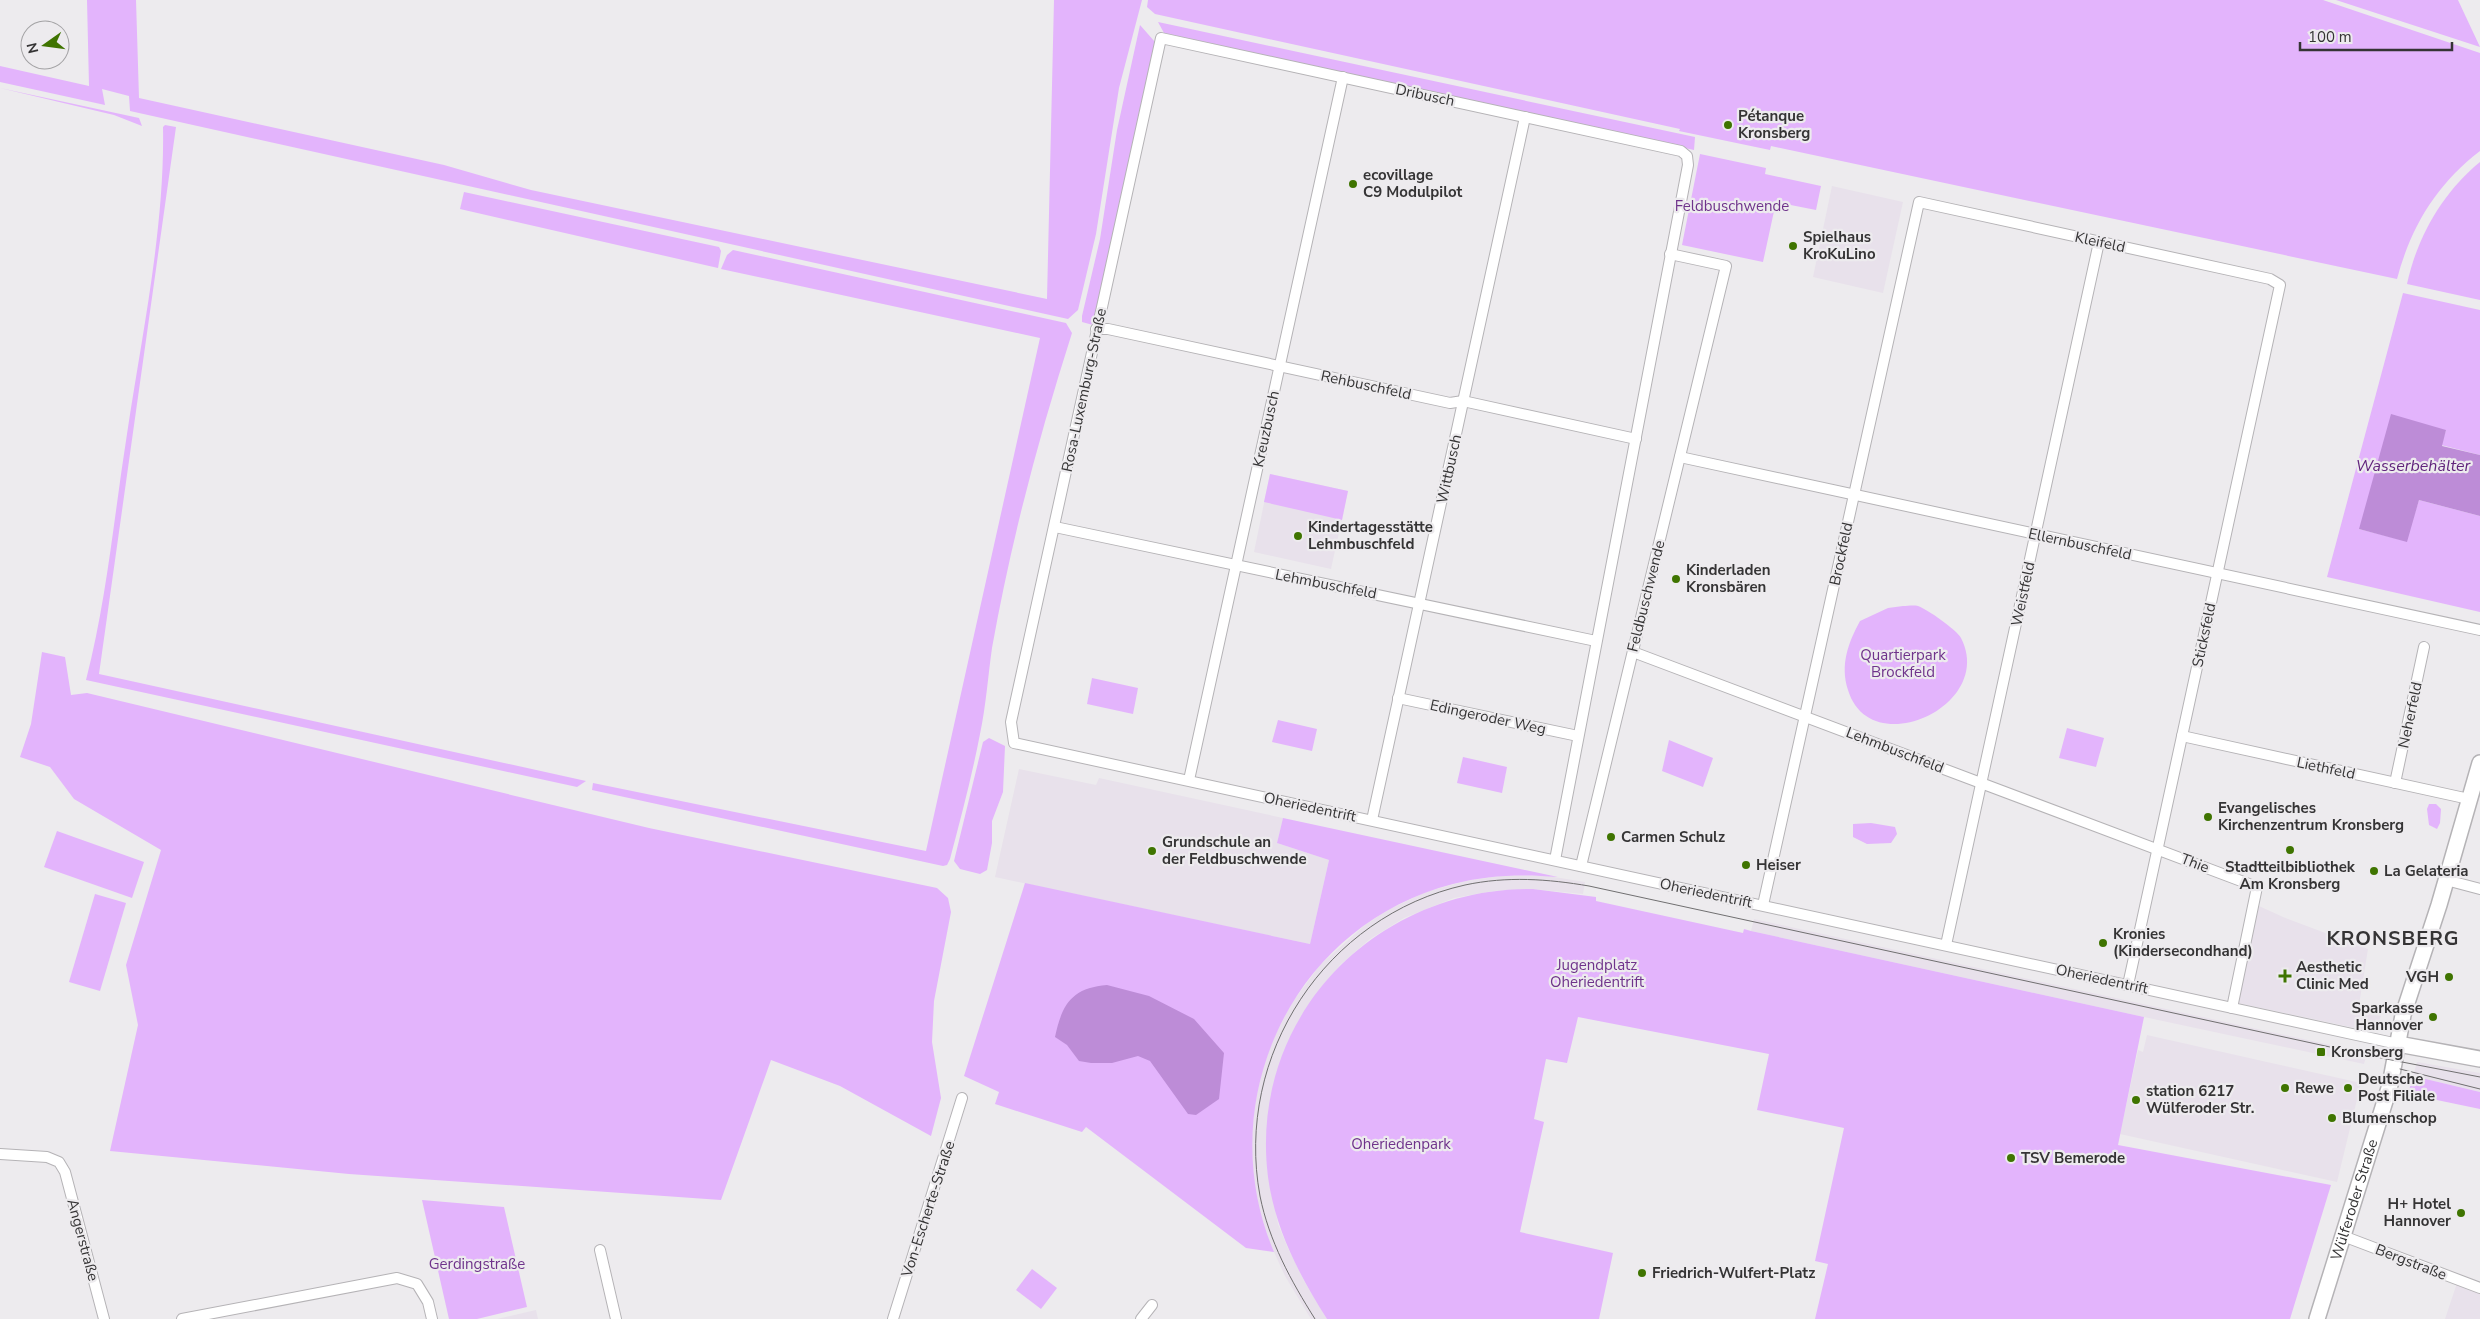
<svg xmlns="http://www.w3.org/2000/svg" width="2480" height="1319" viewBox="0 0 2480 1319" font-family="'Nunito Sans',sans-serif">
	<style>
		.built { fill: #e8e1eb }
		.green { fill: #e3b4fc }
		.water { fill: #bd8cd7 }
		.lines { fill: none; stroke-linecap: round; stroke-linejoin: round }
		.street-casing { stroke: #b5b3b6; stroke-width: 12 }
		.secondary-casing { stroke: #b5b3b6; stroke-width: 18 }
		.street { stroke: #fff; stroke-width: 10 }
		.secondary { stroke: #fff; stroke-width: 15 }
		.tram { stroke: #706f70; stroke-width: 1 }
		.poi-dot { fill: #3f7400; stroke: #edebee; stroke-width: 2 }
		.labels { text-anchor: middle; stroke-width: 4.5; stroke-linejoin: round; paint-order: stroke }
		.street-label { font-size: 15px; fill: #353435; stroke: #edebee }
		.poi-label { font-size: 15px; font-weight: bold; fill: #353435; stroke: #edebee; text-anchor: start }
		.park-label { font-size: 15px; fill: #6f338b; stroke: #edebee }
		.water-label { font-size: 16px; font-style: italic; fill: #61247c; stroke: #edebee }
		.district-label { font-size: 20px; font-weight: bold; letter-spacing: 1px; fill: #353435; stroke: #edebee }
	</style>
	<rect width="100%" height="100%" fill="#edebee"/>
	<g class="built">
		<polygon points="1832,186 1903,202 1883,293 1813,277"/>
		<polygon points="1270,474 1348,491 1331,569 1254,552"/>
		<polygon points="1019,769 1096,785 1099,778 1283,818 1277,843 1329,860 1310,944 995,877"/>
		<polygon points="1507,875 1548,876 1585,882 1583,894 1533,889 1493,891 1454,898 1404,918 1370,939 1340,965 1309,1004 1287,1044 1276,1077 1269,1110 1267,1167 1278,1224 1287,1246 1304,1281 1327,1319 1311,1319 1285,1276 1269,1241 1259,1208 1253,1174 1251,1139 1255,1104 1262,1070 1274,1037 1292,1003 1320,965 1365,925 1388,910 1426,892 1466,881"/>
		<polygon points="2259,906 2283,917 2368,949 2358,1011 2381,1016 2374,1032 2238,1003"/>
		<polygon points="1754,919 2367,1053 2364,1064 2144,1017 1751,931"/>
		<polygon points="2147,1035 2361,1083 2337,1182 2120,1134 2138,1050 2143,1052"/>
		<polygon points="2417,1062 2480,1073 2480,1092 2413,1076"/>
		<polygon points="2458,1280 2480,1288 2480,1319 2445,1319"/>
		<polygon points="536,1310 538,1319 497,1319"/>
	</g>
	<g class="green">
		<polygon points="87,0 136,0 139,98 444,165 531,190 1047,299 1054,0 1142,0 1119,88 1096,234 1078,310 1068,319 130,111 129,96 102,89 105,105 0,82 0,66 89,86"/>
		<path d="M1148,0h1175l157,53v98c-43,33 -69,75 -83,128l-626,-133 -1,4 -91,-19 1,-2 -525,-115 -8,-7z"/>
		<polygon points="2336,0 2458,0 2480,47"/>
		<polygon points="1158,22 1695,137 1694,150 1164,33"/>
		<polygon points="1140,25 1155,42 1093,325 1082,322 1082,316 1100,239 1117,130"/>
		<polygon points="0,88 139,118 142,126 114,115"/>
		<path d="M165,125l11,2 -77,547 487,107 -9,6 -491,-107c21,-81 28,-164 41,-246 15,-100 38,-207 36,-307z"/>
		<polygon points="1700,154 1766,168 1765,174 1821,186 1816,210 1776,202 1763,262 1682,245"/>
		<path d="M2480,162v138l-73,-16c10,-47 36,-92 73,-122z"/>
		<polygon points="464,192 719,247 721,251 718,268 460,209"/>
		<path d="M733,250l333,73 6,10c-33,103 -61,208 -80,315 -4,28 -6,58 -12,86 -8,42 -19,83 -30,125l-3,6 -4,1 -351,-76 1,-7 333,68 114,-513 -319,-69 6,-14z"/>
		<polygon points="2403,293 2480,310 2480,455 2441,445 2446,430 2359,529 2406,541 2419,500 2480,516 2480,612 2327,577"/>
		<polygon points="1270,474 1348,491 1342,520 1264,502"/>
		<path d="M1903,606c4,0 11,-1 15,0 9,3 39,24 43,32 35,68 -91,125 -113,52 -8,-25 0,-47 12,-69l28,-13z"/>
		<polygon points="42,652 65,657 71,695 87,693 649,828 937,888 948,898 951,912 934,1001 932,1042 941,1098 931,1136 840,1086 771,1060 721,1200 349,1174 110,1151 138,1025 126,965 161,850 74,799 50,767 20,757 31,724"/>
		<polygon points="1092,678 1138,688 1133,714 1087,704"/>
		<polygon points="1278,720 1317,729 1312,751 1272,742"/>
		<polygon points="2067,728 2104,738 2096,767 2059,758"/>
		<polygon points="989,738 1005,746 1003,792 992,821 992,843 987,870 980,874 960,869 954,861 983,742"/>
		<polygon points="1669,740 1713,758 1703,787 1662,771"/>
		<polygon points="1463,757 1507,767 1502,793 1457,783"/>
		<polygon points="2429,804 2436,804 2441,809 2440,823 2437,829 2429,825 2427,809"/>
		<path d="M1283,818l275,59c-36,-3 -70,-2 -105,7 -160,41 -243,217 -179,368l-28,-4 -160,-121 -4,5 -87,-28 4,-12 -35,-16 61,-193 285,61 19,-84 -52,-17z"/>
		<polygon points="1871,823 1895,827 1897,834 1891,843 1867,844 1853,837 1853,824"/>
		<polygon points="57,831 144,862 132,898 44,867"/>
		<path d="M1533,889l63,8v4l147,32 1,-4 7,2 393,86 -26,128 213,40 -41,134h-475l13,-55 -13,-3 29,-133 -87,-18 12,-56 -191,-37 -11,46 -21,-4 -12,60 10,3 -24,110 93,21 -14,66h-272c-28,-44 -52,-90 -59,-142 -20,-160 108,-290 265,-288z"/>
		<polygon points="95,894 126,903 100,991 69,982"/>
		<polygon points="2413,1076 2480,1092 2480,1109 2408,1094"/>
		<polygon points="422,1200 504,1207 527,1307 477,1319 449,1319"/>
		<polygon points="1032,1269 1057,1288 1041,1309 1016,1290"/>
	</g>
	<g class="water">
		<polygon points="2391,414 2446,430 2442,446 2480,455 2480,516 2419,500 2407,542 2359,529"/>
		<path d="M1107,985l42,11 45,23 30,34 -5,46 -23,16 -8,-1 -38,-53 -12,-5 -26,7h-21l-12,-2 -12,-16 -12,-8c7,-33 17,-49 52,-52z"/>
	</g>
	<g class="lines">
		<defs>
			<g id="street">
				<polyline points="1096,329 1108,329 1450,403 1463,401 1636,439"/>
				<polyline points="1680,457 2480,630"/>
				<polyline points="1055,527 1596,641"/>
				<polyline points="1633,652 2257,887 2232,1008"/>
				<polyline points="1398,698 1578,736"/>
				<polyline points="2182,736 2469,799"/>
				<polyline points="1189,780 1343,77"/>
				<polyline points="2395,783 2424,647"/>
				<polyline points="1372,820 1525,117"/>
				<polyline points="1555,860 1688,165 1687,156 1681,151 1161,38 1011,722 1014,743 2398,1044"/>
				<polyline points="1581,866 1726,266 1670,254"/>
				<polyline points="2446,880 2480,889"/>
				<polyline points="1763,905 1919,202 2270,279 2280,285 2128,985"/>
				<polyline points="1946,945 2099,242"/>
				<polyline points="0,1154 47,1157 59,1162 65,1172 104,1319"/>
				<polyline points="2343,1236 2480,1288"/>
				<polyline points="600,1250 616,1319"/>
				<polyline points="182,1319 397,1278 417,1284 428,1302 432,1319"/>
				<polyline points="893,1319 962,1098"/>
				<polyline points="1141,1319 1152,1305"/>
			</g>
			<g id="secondary">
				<polyline points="2398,1044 2480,1059"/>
				<path id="s1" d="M2317,1319l73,-234 13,-70 36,-110 41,-142"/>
			</g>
		</defs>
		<use href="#street" class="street-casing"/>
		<use href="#secondary" class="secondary-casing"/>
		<use href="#street" class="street"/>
		<use href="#secondary" class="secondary"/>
		<g class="tram">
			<polyline points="2400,1069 2480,1089"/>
			<path d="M1315,1319c-24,-38 -46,-78 -55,-123 -26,-141 66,-280 205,-311 42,-9 83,-6 124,1l787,171 104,20"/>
		</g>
	</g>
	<g class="poi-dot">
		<circle cx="1728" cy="125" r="5"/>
		<circle cx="1353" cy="184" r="5"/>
		<circle cx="1793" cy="246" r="5"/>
		<circle cx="1298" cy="536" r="5"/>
		<circle cx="1676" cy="579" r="5"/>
		<circle cx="2208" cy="817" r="5"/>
		<circle cx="1611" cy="837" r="5"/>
		<circle cx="2290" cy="850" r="5"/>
		<circle cx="1152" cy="851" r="5"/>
		<circle cx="1746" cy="865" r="5"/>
		<circle cx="2374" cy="871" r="5"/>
		<circle cx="2103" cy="943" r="5"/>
		<path d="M2282.5 968.5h5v5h5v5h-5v5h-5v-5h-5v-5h5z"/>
		<circle cx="2449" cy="977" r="5"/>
		<circle cx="2433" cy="1017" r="5"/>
		<rect x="2316" y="1047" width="10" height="10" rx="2.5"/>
		<circle cx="2285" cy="1088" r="5"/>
		<circle cx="2348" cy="1088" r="5"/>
		<circle cx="2136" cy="1100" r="5"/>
		<circle cx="2332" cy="1118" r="5"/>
		<circle cx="2011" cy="1158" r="5"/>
		<circle cx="2461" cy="1213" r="5"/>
		<circle cx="1642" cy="1273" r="5"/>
	</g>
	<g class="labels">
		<g class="street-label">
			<text transform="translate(1425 95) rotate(12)" y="5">Dribusch</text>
			<text transform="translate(2100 242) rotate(12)" y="5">Kleifeld</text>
			<text transform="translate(1366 385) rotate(12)" y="5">Rehbuschfeld</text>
			<text transform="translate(1084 390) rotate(-78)" y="5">Rosa-Luxemburg-Straße</text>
			<text transform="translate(1266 429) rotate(-78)" y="5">Kreuzbusch</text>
			<text transform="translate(1449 469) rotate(-78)" y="5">Wittbusch</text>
			<text transform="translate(2080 544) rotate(12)" y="5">Ellernbuschfeld</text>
			<text transform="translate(1841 554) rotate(-78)" y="5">Brockfeld</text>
			<text transform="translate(1326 584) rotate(11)" y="5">Lehmbuschfeld</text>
			<text transform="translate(2023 594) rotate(-78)" y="5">Weistfeld</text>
			<text transform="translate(1646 596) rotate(-76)" y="5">Feldbuschwende</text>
			<text transform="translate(2204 635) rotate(-78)" y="5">Sticksfeld</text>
			<text transform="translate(2410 715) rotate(-78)" y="5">Neherfeld</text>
			<text transform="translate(1488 717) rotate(12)" y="5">Edingeroder Weg</text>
			<text transform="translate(1895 750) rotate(21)" y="5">Lehmbuschfeld</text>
			<text transform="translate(2326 768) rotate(12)" y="5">Liethfeld</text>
			<text transform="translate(1310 807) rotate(12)" y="5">Oheriedentrift</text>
			<text transform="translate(2195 863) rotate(21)" y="5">Thie</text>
			<text transform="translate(1706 893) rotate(12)" y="5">Oheriedentrift</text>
			<text transform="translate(2102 979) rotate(12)" y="5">Oheriedentrift</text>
			<text dy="5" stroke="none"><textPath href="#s1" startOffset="125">Wülferoder Straße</textPath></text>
			<text transform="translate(928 1209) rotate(-72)" y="5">Von-Escherte-Straße</text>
			<text transform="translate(83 1240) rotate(75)" y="5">Angerstraße</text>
			<text transform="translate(2411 1262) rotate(21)" y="5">Bergstraße</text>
		</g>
		<g class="poi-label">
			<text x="1738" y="121">Pétanque<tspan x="1738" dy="17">Kronsberg</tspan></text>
			<text x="1363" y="180">ecovillage<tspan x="1363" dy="17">C9 Modulpilot</tspan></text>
			<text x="1803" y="242">Spielhaus<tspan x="1803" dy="17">KroKuLino</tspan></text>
			<text x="1308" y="532">Kindertagesstätte<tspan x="1308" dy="17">Lehmbuschfeld</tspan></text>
			<text x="1686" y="575">Kinderladen<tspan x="1686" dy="17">Kronsbären</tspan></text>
			<text x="2218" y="813">Evangelisches<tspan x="2218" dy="17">Kirchenzentrum Kronsberg</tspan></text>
			<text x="1621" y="842">Carmen Schulz</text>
			<text x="1162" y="847">Grundschule an<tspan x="1162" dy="17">der Feldbuschwende</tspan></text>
			<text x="1756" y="870">Heiser</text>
			<text x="2290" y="872" text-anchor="middle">Stadtteilbibliothek<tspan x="2290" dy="17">Am Kronsberg</tspan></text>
			<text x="2384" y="876">La Gelateria</text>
			<text x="2113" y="939">Kronies<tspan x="2113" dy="17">(Kindersecondhand)</tspan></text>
			<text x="2296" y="972">Aesthetic<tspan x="2296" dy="17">Clinic Med</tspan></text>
			<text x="2439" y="982" text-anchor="end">VGH</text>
			<text x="2423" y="1013" text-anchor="end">Sparkasse<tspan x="2423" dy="17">Hannover</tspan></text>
			<text x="2331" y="1057">Kronsberg</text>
			<text x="2358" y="1084">Deutsche<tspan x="2358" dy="17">Post Filiale</tspan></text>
			<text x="2295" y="1093">Rewe</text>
			<text x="2146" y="1096">station 6217<tspan x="2146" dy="17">Wülferoder Str.</tspan></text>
			<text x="2342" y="1123">Blumenschop</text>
			<text x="2021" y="1163">TSV Bemerode</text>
			<text x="2451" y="1209" text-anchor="end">H+ Hotel<tspan x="2451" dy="17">Hannover</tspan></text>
			<text x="1652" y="1278">Friedrich-Wulfert-Platz</text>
		</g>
		<g class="park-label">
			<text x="1732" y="211">Feldbuschwende</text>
			<text x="1903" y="660">Quartierpark<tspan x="1903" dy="17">Brockfeld</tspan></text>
			<text x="1597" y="970">Jugendplatz<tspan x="1597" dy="17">Oheriedentrift</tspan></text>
			<text x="1401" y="1149">Oheriedenpark</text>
			<text x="477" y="1269">Gerdingstraße</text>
		</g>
		<g class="water-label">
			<text x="2413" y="471">Wasserbehälter</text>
		</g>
		<g class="district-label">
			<text x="2393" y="945">KRONSBERG</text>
		</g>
	</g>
	<g transform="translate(45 45) rotate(256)"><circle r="24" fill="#edebee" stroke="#a3a2a4"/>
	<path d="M0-4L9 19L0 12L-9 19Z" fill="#3f7400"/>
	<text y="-8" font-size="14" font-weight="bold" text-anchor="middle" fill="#353435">N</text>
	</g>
	<path d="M2300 42v8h152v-8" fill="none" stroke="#353435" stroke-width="2.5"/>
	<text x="2308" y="42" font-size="15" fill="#353435" stroke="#edebee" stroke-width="4" paint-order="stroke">100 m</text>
</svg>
